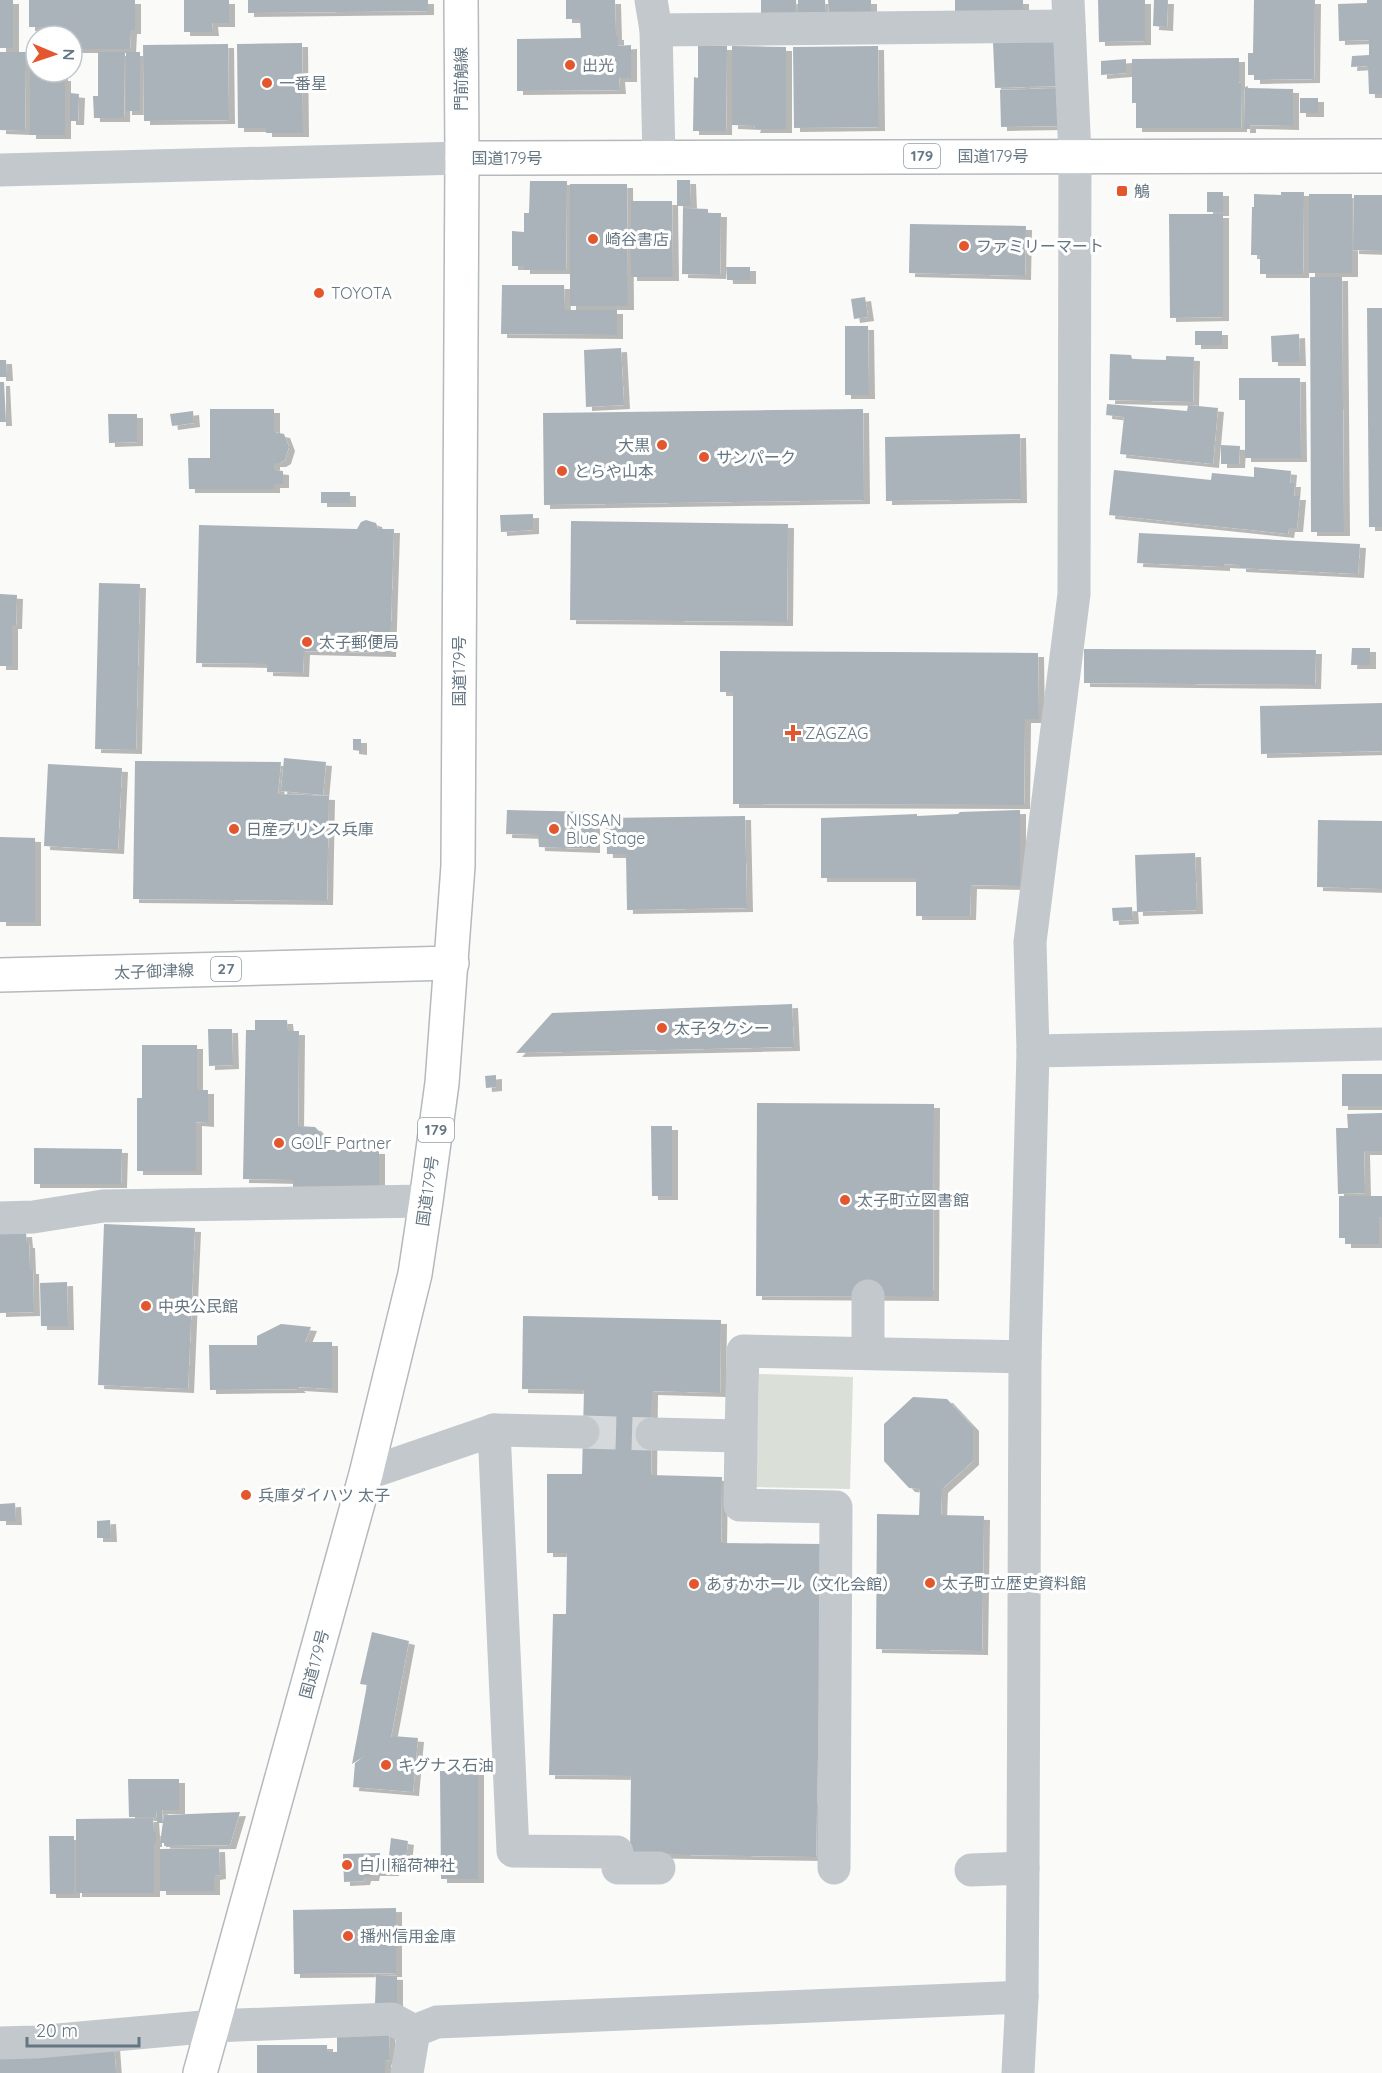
<svg xmlns="http://www.w3.org/2000/svg" width="1382" height="2073" viewBox="0 0 1382 2073" font-family="Quicksand,'Noto Sans JP',sans-serif">
	<style>
		.green { fill: #dadfd7 }
		.building { fill: #aab3b9; filter: url(#shadow) }
		.lines { fill: none; stroke-linecap: round; stroke-linejoin: round }
		.minor-tunnel { stroke: #d5d9db; stroke-width: 33; stroke-dasharray: 33 16; stroke-linecap: butt }
		.major-casing { stroke: #b5babe; stroke-width: 36 }
		.highway-casing { stroke: #b4b9bd; stroke-width: 36 }
		.minor { stroke: #c3c8cc; stroke-width: 33 }
		.major { stroke: #fff; stroke-width: 33 }
		.highway { stroke: #fff; stroke-width: 33 }
		.poi-dot { fill: #e4572e; stroke: #fff; stroke-width: 2 }
		.labels { text-anchor: middle; stroke-width: 6; stroke-linejoin: round; paint-order: stroke }
		.shield { fill: #fff; stroke: #939fa8; stroke-width: 1.5 }
		.shield-label { font-size: 15px; font-weight: bold; fill: #657683 }
		.poi-label { font-size: 16px; fill: #657683; stroke: #fff; text-anchor: start }
		.street-label { font-size: 16px; fill: #657683; stroke: #fff }
	</style>
	<defs>
		<filter id="shadow"><feDropShadow dx="6" dy="4" stdDeviation="0" flood-color="#0004"/></filter>
	</defs>
	<rect width="100%" height="100%" fill="#fafaf8"/>
	<polygon class="green" points="759,1374 853,1377 850,1489 756,1487"/>
	<g class="building">
		<rect x="0" y="0" width="13" height="48"/>
		<polygon points="29,0 135,0 135,30 131,30 130,49 76,49 76,45 72,45 72,36 54,36 54,27 29,27"/>
		<polygon points="184,0 229,0 229,23 212,23 213,32 184,32"/>
		<polygon points="248,0 428,0 428,11 248,13"/>
		<polygon points="566,0 615,0 616,36 618,36 618,46 631,45 631,78 619,78 620,90 517,91 517,39 581,38 580,19 566,19"/>
		<polygon points="761,0 796,0 797,15 761,16"/>
		<polygon points="798,0 825,0 826,15 798,15"/>
		<polygon points="828,0 871,0 871,13 829,13"/>
		<polygon points="955,0 1023,0 1023,11 955,12"/>
		<polygon points="1098,0 1145,0 1145,41 1099,42"/>
		<polygon points="1154,0 1168,0 1167,27 1153,26"/>
		<polygon points="1254,0 1315,0 1314,79 1254,80 1254,75 1248,75 1248,53 1253,53"/>
		<polygon points="1367,0 1382,0 1382,94 1369,94 1368,66 1351,67 1352,56 1369,55 1369,40 1339,41 1338,4 1367,3"/>
		<polygon points="1057,39 1059,86 995,88 993,42"/>
		<polygon points="302,43 303,133 266,133 266,128 238,128 237,44"/>
		<polygon points="228,44 229,120 144,121 143,45"/>
		<polygon points="698,46 727,46 726,131 693,131 694,77 698,78"/>
		<polygon points="732,46 786,47 786,129 754,129 755,126 732,125"/>
		<polygon points="878,46 879,127 794,128 793,47"/>
		<polygon points="30,49 36,49 36,72 62,72 62,77 65,77 65,135 30,135"/>
		<polygon points="0,52 26,52 25,131 0,130"/>
		<polygon points="98,52 125,52 124,118 94,118 93,96 98,96"/>
		<rect x="126" y="52" width="14" height="59"/>
		<polygon points="1239,58 1239,83 1242,82 1241,128 1136,128 1136,103 1132,103 1132,59"/>
		<polygon points="1126,59 1126,73 1101,75 1101,61"/>
		<polygon points="1058,88 1059,126 1001,127 1000,90"/>
		<polygon points="1245,88 1293,89 1293,126 1250,125 1250,129 1244,129"/>
		<polygon points="70,93 79,94 78,121 70,121"/>
		<rect x="1300" y="98" width="18" height="15"/>
		<polygon points="677,180 690,180 691,206 677,206"/>
		<polygon points="530,181 567,181 566,270 524,270 524,266 512,266 512,231 524,232 524,213 529,213"/>
		<polygon points="570,184 627,184 628,306 570,306"/>
		<rect x="1207" y="192" width="16" height="20"/>
		<polygon points="1281,192 1304,192 1303,274 1260,274 1260,255 1251,255 1252,207 1254,207 1254,194 1281,195"/>
		<rect x="1309" y="194" width="43" height="79"/>
		<polygon points="1354,195 1382,195 1382,251 1353,250"/>
		<polygon points="631,201 672,201 673,277 631,277"/>
		<polygon points="683,208 708,209 708,213 721,213 720,275 682,274"/>
		<polygon points="1169,214 1223,214 1223,317 1170,318"/>
		<polygon points="910,224 1026,226 1025,276 909,273"/>
		<polygon points="726,267 750,267 750,280 727,280"/>
		<polygon points="1310,277 1342,277 1344,532 1311,532"/>
		<polygon points="502,285 564,285 565,310 617,310 617,335 501,334"/>
		<polygon points="865,297 868,317 854,319 851,299"/>
		<polygon points="1367,308 1382,308 1382,527 1369,527"/>
		<polygon points="845,326 868,326 869,395 845,395"/>
		<rect x="1195" y="331" width="27" height="14"/>
		<polygon points="1299,334 1300,362 1272,362 1271,336"/>
		<polygon points="621,348 624,405 586,407 584,350"/>
		<polygon points="1110,354 1131,355 1132,359 1166,360 1166,356 1194,357 1193,402 1109,400"/>
		<polygon points="0,360 6,360 7,377 0,377"/>
		<polygon points="1239,378 1300,378 1301,458 1245,458 1245,400 1239,400"/>
		<polygon points="0,382 4,382 6,422 0,422"/>
		<polygon points="1107,404 1187,411 1188,405 1218,408 1213,464 1120,454 1124,417 1106,415"/>
		<polygon points="210,409 274,409 274,432 284,434 289,447 285,460 280,463 274,463 274,470 283,471 283,484 274,484 274,489 189,489 188,458 210,458"/>
		<polygon points="863,409 864,500 544,505 543,413"/>
		<polygon points="193,411 194,423 172,426 170,414"/>
		<polygon points="108,414 137,414 137,442 109,443"/>
		<polygon points="1020,434 1021,499 886,501 885,437"/>
		<polygon points="1221,445 1240,446 1239,464 1221,464"/>
		<polygon points="1254,467 1291,471 1290,483 1295,483 1294,496 1300,496 1297,528 1289,528 1288,534 1109,515 1114,470 1211,480 1212,473 1254,477"/>
		<rect x="321" y="492" width="29" height="11"/>
		<polygon points="533,514 533,530 501,532 500,515"/>
		<polygon points="366,520 376,523 378,529 394,529 390,653 304,651 303,673 267,672 267,664 196,663 199,525 357,529 361,522"/>
		<polygon points="571,521 788,524 787,622 570,620"/>
		<polygon points="1139,533 1360,544 1358,574 1240,568 1240,565 1224,564 1224,567 1137,563"/>
		<polygon points="99,583 140,584 136,750 95,749"/>
		<polygon points="0,594 17,595 16,625 12,625 12,666 0,666"/>
		<polygon points="1352,648 1370,648 1370,665 1351,665"/>
		<polygon points="1084,649 1316,650 1315,685 1084,683"/>
		<polygon points="720,651 1038,653 1039,719 1025,719 1024,805 733,804 733,692 720,692"/>
		<polygon points="1382,703 1382,751 1261,754 1260,706"/>
		<polygon points="353,739 361,739 361,751 353,750"/>
		<polygon points="284,758 326,762 323,795 281,791"/>
		<polygon points="135,761 281,762 278,794 329,796 327,901 133,899"/>
		<polygon points="48,764 122,768 118,850 44,846"/>
		<polygon points="507,810 594,812 594,849 539,847 538,835 506,834"/>
		<polygon points="1020,810 1020,886 971,885 970,916 916,916 916,878 821,878 821,818 917,814 917,816 958,814 960,812"/>
		<polygon points="745,816 747,908 627,910 626,854 607,854 606,818"/>
		<polygon points="1318,820 1382,821 1382,889 1317,887"/>
		<polygon points="0,837 35,838 35,922 0,922"/>
		<polygon points="1195,853 1197,910 1137,912 1135,855"/>
		<polygon points="1132,907 1133,920 1113,921 1112,908"/>
		<polygon points="792,1004 794,1047 516,1053 552,1013"/>
		<polygon points="255,1020 287,1020 288,1031 299,1031 298,1126 315,1127 322,1134 322,1150 379,1150 379,1192 293,1191 293,1180 243,1179 246,1030 255,1030"/>
		<polygon points="208,1029 232,1029 233,1065 209,1066"/>
		<polygon points="142,1045 197,1045 197,1090 208,1090 208,1123 196,1122 196,1171 137,1171 137,1098 142,1098"/>
		<rect x="1342" y="1074" width="40" height="32"/>
		<polygon points="496,1075 496,1087 486,1088 485,1076"/>
		<polygon points="757,1103 934,1104 933,1297 756,1296"/>
		<polygon points="1382,1113 1382,1151 1364,1151 1365,1193 1338,1194 1336,1128 1348,1128 1347,1114"/>
		<polygon points="651,1126 672,1126 672,1196 652,1196"/>
		<polygon points="34,1148 122,1149 121,1184 34,1184"/>
		<polygon points="1339,1196 1382,1196 1382,1217 1379,1217 1379,1244 1345,1244 1345,1238 1339,1238"/>
		<polygon points="104,1224 195,1228 188,1389 98,1385"/>
		<polygon points="26,1233 27,1244 29,1244 30,1270 33,1270 34,1312 0,1313 0,1234"/>
		<polygon points="67,1282 68,1326 41,1326 40,1283"/>
		<polygon points="523,1316 721,1320 720,1393 652,1391 651,1475 722,1477 721,1543 822,1544 816,1857 630,1854 631,1776 549,1775 553,1614 566,1614 567,1553 547,1553 547,1474 582,1474 584,1390 522,1389"/>
		<polygon points="281,1324 311,1327 305,1342 332,1342 332,1389 298,1387 300,1389 210,1390 209,1345 257,1345 257,1336"/>
		<polygon points="913,1397 947,1399 973,1427 973,1461 942,1489 941,1515 984,1516 982,1651 876,1649 877,1514 919,1515 920,1489 909,1488 884,1461 884,1424"/>
		<polygon points="15,1503 16,1521 0,1521 0,1504"/>
		<polygon points="110,1520 111,1538 97,1538 97,1521"/>
		<polygon points="372,1632 409,1641 391,1737 393,1736 418,1738 413,1792 353,1787 355,1763 366,1755 352,1764 367,1685 360,1684"/>
		<polygon points="440,1771 478,1771 478,1879 441,1879"/>
		<polygon points="128,1779 179,1779 179,1810 162,1810 163,1823 157,1823 157,1810 156,1817 129,1817"/>
		<polygon points="240,1812 230,1845 164,1846 164,1843 160,1843 164,1815"/>
		<polygon points="153,1818 154,1832 156,1832 156,1843 154,1843 154,1893 76,1893 76,1819"/>
		<polygon points="49,1836 74,1836 74,1894 50,1894"/>
		<polygon points="391,1838 408,1841 406,1858 389,1856"/>
		<polygon points="219,1848 220,1875 214,1876 214,1891 160,1891 160,1849"/>
		<polygon points="380,1853 380,1861 392,1861 393,1872 374,1872 373,1877 365,1877 364,1881 344,1882 343,1854"/>
		<polygon points="396,1908 396,1973 294,1974 293,1910"/>
		<polygon points="376,1975 397,1976 397,2004 375,2004"/>
		<polygon points="389,2032 390,2060 385,2061 385,2073 257,2073 257,2045 327,2045 327,2052 337,2052 337,2033"/>
		<polygon points="114,2045 116,2073 0,2073 0,2052"/>
	</g>
	<g class="lines">
		<polyline class="minor-tunnel" points="583,1432 652,1434"/>
		<defs>
			<g id="major">
				<polyline points="461,0 462,158"/>
				<polyline points="0,975 452,963"/>
			</g>
			<polyline id="highway" points="200,2073 366,1474 415,1274 426,1201 442,1083 458,866 462,158 1382,156"/>
		</defs>
		<use href="#major" class="major-casing"/>
		<use href="#highway" class="highway-casing"/>
		<g class="minor">
			<polyline points="651,0 656,30 659,158"/>
			<polyline points="656,30 1069,26"/>
			<polyline points="0,170 462,158"/>
			<polyline points="1033,1051 1382,1044"/>
			<polyline points="0,1218 33,1217 103,1206 426,1201"/>
			<polyline points="868,1353 868,1296"/>
			<polyline points="494,1430 583,1432"/>
			<polyline points="652,1434 741,1436 743,1351 1025,1357"/>
			<polyline points="741,1436 740,1505 836,1507 834,1868"/>
			<polyline points="366,1474 494,1430 513,1851 617,1852 618,1868 659,1868"/>
			<polyline points="971,1870 1023,1868"/>
			<polyline points="0,2043 36,2042 214,2026 392,2019 414,2031"/>
			<polyline points="407,2073 414,2031 437,2022 1022,1997"/>
			<polyline points="1018,2073 1022,1997 1023,1868 1025,1357 1033,1051 1030,942 1074,594 1075,155 1068,0"/>
		</g>
		<use href="#major" class="major"/>
		<use href="#highway" class="highway"/>
	</g>
	<g class="poi-dot">
		<circle cx="570" cy="65" r="6"/>
		<circle cx="267" cy="83" r="6"/>
		<rect x="1116" y="185" width="12" height="12" rx="3"/>
		<circle cx="593" cy="239" r="6"/>
		<circle cx="964" cy="246" r="6"/>
		<circle cx="319" cy="293" r="6"/>
		<circle cx="662" cy="445" r="6"/>
		<circle cx="704" cy="457" r="6"/>
		<circle cx="562" cy="471" r="6"/>
		<circle cx="307" cy="642" r="6"/>
		<path d="M790 724h6v6h6v6h-6v6h-6v-6h-6v-6h6z"/>
		<circle cx="234" cy="829" r="6"/>
		<circle cx="554" cy="829" r="6"/>
		<circle cx="662" cy="1028" r="6"/>
		<circle cx="279" cy="1143" r="6"/>
		<circle cx="845" cy="1200" r="6"/>
		<circle cx="146" cy="1306" r="6"/>
		<circle cx="246" cy="1495" r="6"/>
		<circle cx="930" cy="1583" r="6"/>
		<circle cx="694" cy="1584" r="6"/>
		<circle cx="386" cy="1765" r="6"/>
		<circle cx="347" cy="1865" r="6"/>
		<circle cx="348" cy="1936" r="6"/>
	</g>
	<g class="labels">
		<g class="shield">
			<rect x="904" y="144" width="36" height="24" rx="4.5"/>
			<rect x="211" y="957" width="30" height="24" rx="4.5"/>
			<rect x="418" y="1118" width="36" height="24" rx="4.5"/>
		</g>
		<g class="shield-label">
			<text x="922" y="161">179</text>
			<text x="226" y="974">27</text>
			<text x="436" y="1135">179</text>
		</g>
		<g class="poi-label">
			<text x="582" y="71">出光</text>
			<text x="279" y="89">一番星</text>
			<text x="1134" y="197">鵤</text>
			<text x="605" y="245">崎谷書店</text>
			<text x="976" y="252">ファミリーマート</text>
			<text x="331" y="299">TOYOTA</text>
			<text x="650" y="451" text-anchor="end">大黒</text>
			<text x="716" y="463">サンパーク</text>
			<text x="574" y="477">とらや山本</text>
			<text x="319" y="648">太子郵便局</text>
			<text x="805" y="739">ZAGZAG</text>
			<text x="566" y="826">NISSAN<tspan x="566" dy="18">Blue Stage</tspan></text>
			<text x="246" y="835">日産プリンス兵庫</text>
			<text x="674" y="1034">太子タクシー</text>
			<text x="291" y="1149">GOLF Partner</text>
			<text x="857" y="1206">太子町立図書館</text>
			<text x="158" y="1312">中央公民館</text>
			<text x="258" y="1501">兵庫ダイハツ 太子</text>
			<text x="942" y="1589">太子町立歴史資料館</text>
			<text x="706" y="1590">あすかホール（文化会館）</text>
			<text x="398" y="1771">キグナス石油</text>
			<text x="359" y="1871">白川稲荷神社</text>
			<text x="360" y="1942">播州信用金庫</text>
		</g>
		<g class="street-label">
			<text transform="translate(461 79) rotate(-90)" y="6">門前鵤線</text>
			<text x="993" y="162">国道179号</text>
			<text x="507" y="164">国道179号</text>
			<text transform="translate(459 671) rotate(-90)" y="6">国道179号</text>
			<text transform="translate(154 971) rotate(-2)" y="6">太子御津線</text>
			<text transform="translate(427 1191) rotate(-82)" y="6">国道179号</text>
			<text transform="translate(314 1664) rotate(-75)" y="6">国道179号</text>
		</g>
	</g>
	<g transform="translate(54 54) rotate(92)"><circle r="28" fill="#ffffff" stroke="#c1c8cd" stroke-width="1.5"/>
	<path d="M0-4.5L10 22L0 15L-10 22Z" fill="#e4572e"/>
	<text y="-9" font-size="16" font-weight="bold" text-anchor="middle" fill="#657683">N</text>
	</g>
	<path d="M27 2037v9h112v-9" fill="none" stroke="#657683" stroke-width="3"/>
	<text x="36" y="2037" font-size="18" fill="#657683" stroke="#ffffff" stroke-width="4.5" paint-order="stroke">20 m</text>
</svg>
